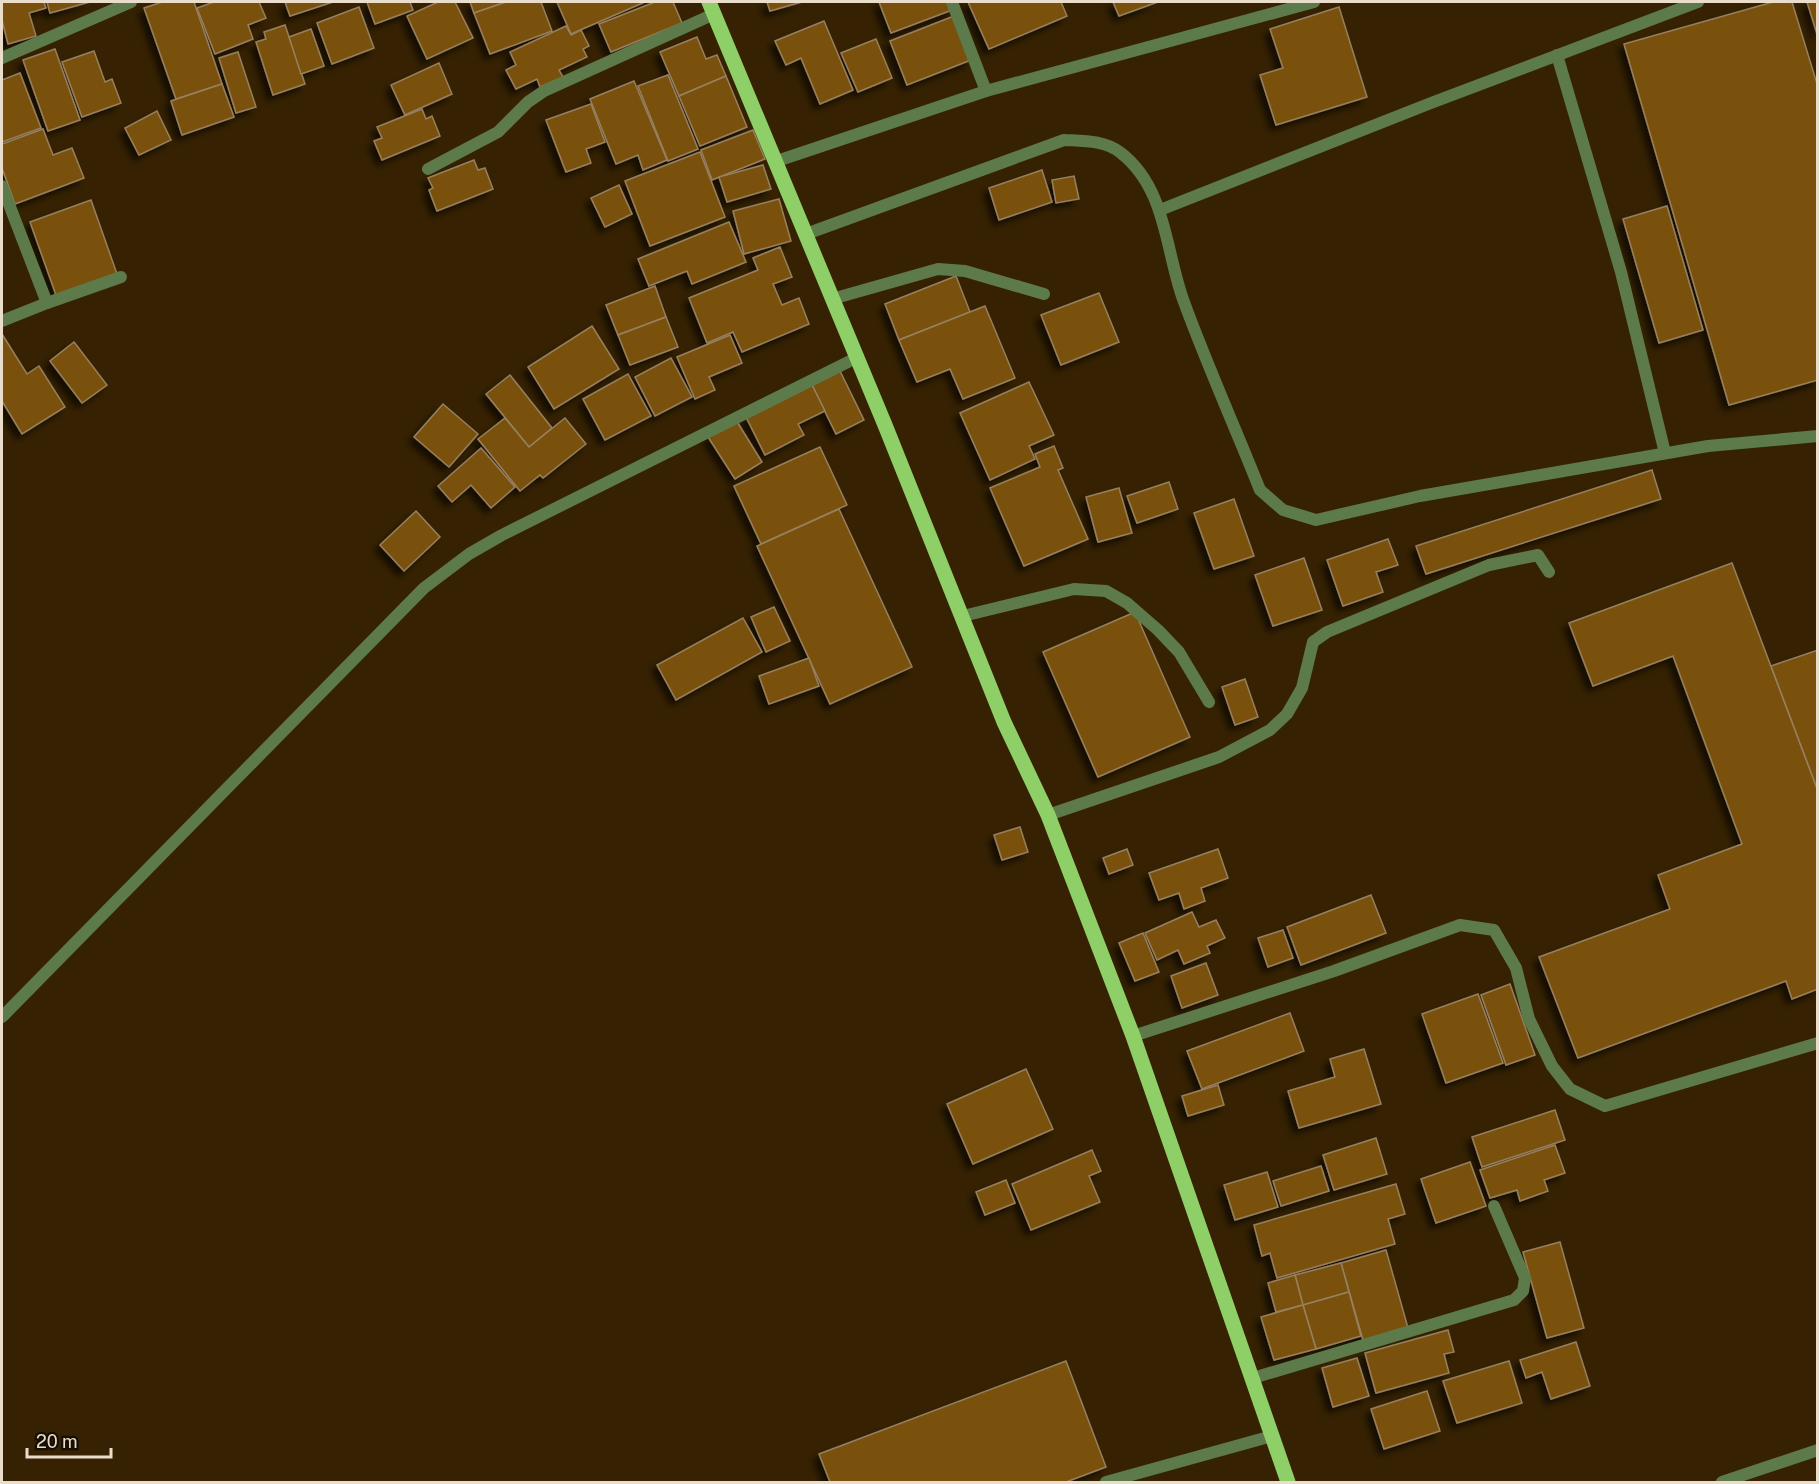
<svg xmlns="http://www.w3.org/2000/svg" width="1819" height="1484" font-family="'Public Sans',sans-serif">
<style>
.building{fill:#79510a;stroke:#978060;stroke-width:1.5;filter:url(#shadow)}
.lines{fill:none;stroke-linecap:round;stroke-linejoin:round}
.lane{stroke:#5c7a4a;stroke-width:12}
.street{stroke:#5c7a4a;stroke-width:12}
.primary{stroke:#8fcf67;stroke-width:15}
</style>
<defs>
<filter id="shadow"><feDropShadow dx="-5.5" dy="5.5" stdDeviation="3" flood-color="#0009"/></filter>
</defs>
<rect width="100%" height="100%" fill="#362202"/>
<g class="building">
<polygon points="2,2 44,2 46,8 29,13 36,36 8,44 2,20"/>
<polygon points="47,2 90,2 50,13"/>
<polygon points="162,2 194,2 222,84 176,99 144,8"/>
<polygon points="214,2 259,2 266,18 248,25 253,39 215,54 197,8"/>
<polygon points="285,2 333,2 290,16"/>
<polygon points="367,2 410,2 413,10 375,24"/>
<polygon points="438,2 455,2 473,38 427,59 407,16"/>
<polygon points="470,2 506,2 474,13"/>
<polygon points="506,2 541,2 552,31 490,54 474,13"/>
<polygon points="557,2 645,2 571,34"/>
<polygon points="655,2 673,2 682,23 611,52 599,24"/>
<polygon points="767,2 802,2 770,11"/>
<polygon points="879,2 948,2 952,10 891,33"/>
<polygon points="968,2 1061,2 1067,16 989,49"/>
<polygon points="1113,2 1158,2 1119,16"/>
<polygon points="1773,2 1792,2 1818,87 1818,380 1729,405 1624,44"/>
<polygon points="1807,2 1818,2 1818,34 1817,34"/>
<polygon points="359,7 374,48 332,64 317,23"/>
<polygon points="1339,7 1367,97 1276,125 1260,75 1283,68 1270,29"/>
<polygon points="954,16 971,60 907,85 890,41"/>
<polygon points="824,21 853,90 820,104 801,58 786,65 775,41"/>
<polygon points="285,25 305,84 273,95 256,42 266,39 264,32"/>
<polygon points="566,26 571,35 581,30 589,46 583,49 587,57 559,70 563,77 540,87 537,79 516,89 506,70 516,65 510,52"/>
<polygon points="311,29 324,66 301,74 289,37"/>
<polygon points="697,37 706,59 717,55 726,76 679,96 660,52"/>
<polygon points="876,39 892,78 858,92 841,53"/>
<polygon points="55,49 80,120 48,131 23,60"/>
<polygon points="94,51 105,82 112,79 121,103 82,117 62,62"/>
<polygon points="238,52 256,107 236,113 219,58"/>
<polygon points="439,63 452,94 405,115 391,85"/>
<polygon points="20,73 41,128 2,142 2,80"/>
<polygon points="668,75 698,149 668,161 638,86"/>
<polygon points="726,76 747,127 700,146 679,96"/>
<polygon points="634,81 667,160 643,170 638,155 616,164 590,99"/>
<polygon points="222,84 234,117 182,135 171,101"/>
<polygon points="591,104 605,142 586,149 591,163 566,172 546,120"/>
<polygon points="422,109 426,119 432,116 440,136 382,160 374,141 382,138 377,127"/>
<polygon points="157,111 171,140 139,155 125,128"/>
<polygon points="43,129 53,155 72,148 84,178 15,204 2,168 2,144"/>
<polygon points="753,130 765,159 712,180 701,150"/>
<polygon points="700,152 725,217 650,246 625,181"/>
<polygon points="474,160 478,170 485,168 493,189 437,211 429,190 433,188 428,178"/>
<polygon points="763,165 771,189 727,202 719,177"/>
<polygon points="1042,170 1052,202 999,220 989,188"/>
<polygon points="1074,176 1079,199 1056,203 1052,180"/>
<polygon points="619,185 632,214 605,227 591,198"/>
<polygon points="779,199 791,241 744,254 733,211"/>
<polygon points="91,200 117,274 56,295 30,222"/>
<polygon points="1667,206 1703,330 1659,343 1623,219"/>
<polygon points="729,222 746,262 692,284 687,271 649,286 638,259"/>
<polygon points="780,247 792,277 773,284 782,305 799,298 809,324 742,352 733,332 707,343 689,298 758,270 753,258"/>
<polygon points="956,276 970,312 899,340 885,304"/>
<polygon points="655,286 666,317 618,335 606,305"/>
<polygon points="1099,293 1119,342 1061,365 1041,315"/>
<polygon points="985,306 1015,378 963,399 950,369 917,382 899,340"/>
<polygon points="666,317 678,347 630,365 618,335"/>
<polygon points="592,326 619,369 554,409 528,367"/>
<polygon points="2,334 27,374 39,366 65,407 22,434 2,401"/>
<polygon points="730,335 742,363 709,377 715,390 695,399 677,357"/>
<polygon points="74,342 107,385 82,403 50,361"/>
<polygon points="671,358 692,397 655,416 635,377"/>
<polygon points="840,371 864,420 836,434 812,385"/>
<polygon points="628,374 651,416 605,440 583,399"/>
<polygon points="510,375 552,428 529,447 486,394"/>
<polygon points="1029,382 1054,435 1029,446 1035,459 990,480 960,413"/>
<polygon points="812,385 825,411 798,424 804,435 765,455 746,417"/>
<polygon points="443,404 478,434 449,467 414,437"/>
<polygon points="505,418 529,447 565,418 586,444 543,478 540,475 520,491 478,439"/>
<polygon points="736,420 762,462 735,479 708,437"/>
<polygon points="1054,446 1063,468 1058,470 1088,539 1024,566 990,488 1040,467 1035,454"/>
<polygon points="820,447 847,505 761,544 734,486"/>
<polygon points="481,448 515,487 491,508 471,485 452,502 438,486"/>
<polygon points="1652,470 1661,499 1426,574 1416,546"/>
<polygon points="1169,482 1178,509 1137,523 1127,496"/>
<polygon points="1119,488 1132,533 1098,542 1086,497"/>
<polygon points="1234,499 1254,556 1214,569 1194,513"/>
<polygon points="839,509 912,667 830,704 757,546"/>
<polygon points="416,511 440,537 404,571 380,545"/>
<polygon points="1388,539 1398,565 1376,572 1383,592 1343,606 1327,560"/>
<polygon points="1304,558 1322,610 1273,626 1255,575"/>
<polygon points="1732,563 1818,791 1818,989 1792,999 1786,981 1578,1058 1539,957 1670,909 1658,875 1742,844 1673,656 1593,686 1569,623"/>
<polygon points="774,607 790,641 766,652 751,617"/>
<polygon points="1135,612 1190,737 1098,777 1043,652"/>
<polygon points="743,618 762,652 676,700 657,665"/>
<polygon points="1818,650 1818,791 1771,666"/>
<polygon points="809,658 819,686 769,704 759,676"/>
<polygon points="1245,679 1258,717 1235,725 1222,687"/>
<polygon points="1020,827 1028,852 1002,860 994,835"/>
<polygon points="1127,849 1133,865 1109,874 1103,858"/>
<polygon points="1218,849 1228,878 1201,888 1205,901 1184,909 1179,893 1159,900 1149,873"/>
<polygon points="1371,895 1386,933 1301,965 1287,927"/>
<polygon points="1192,912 1199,927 1216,920 1225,938 1207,946 1210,953 1184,964 1178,950 1157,960 1145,933"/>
<polygon points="1283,930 1293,958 1268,967 1258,938"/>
<polygon points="1143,933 1159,972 1135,981 1119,943"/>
<polygon points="1206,963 1218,995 1182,1008 1171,976"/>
<polygon points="1510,984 1535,1055 1506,1065 1481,995"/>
<polygon points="1478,994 1503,1063 1446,1083 1422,1014"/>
<polygon points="1290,1013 1304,1051 1202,1089 1187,1051"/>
<polygon points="1364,1049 1381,1104 1299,1128 1288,1091 1335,1077 1330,1059"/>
<polygon points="1026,1069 1053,1129 973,1164 947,1104"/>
<polygon points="1218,1085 1224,1105 1188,1116 1182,1096"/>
<polygon points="1555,1110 1565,1140 1482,1167 1472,1137"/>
<polygon points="1376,1138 1387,1174 1334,1190 1323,1155"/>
<polygon points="1555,1145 1565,1173 1544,1180 1548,1191 1520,1201 1517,1190 1490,1198 1480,1170"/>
<polygon points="1092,1150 1101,1171 1089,1176 1100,1202 1031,1230 1012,1184"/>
<polygon points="1470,1162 1486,1206 1436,1223 1421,1179"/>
<polygon points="1321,1166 1329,1191 1281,1206 1273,1181"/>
<polygon points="1267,1172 1278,1207 1235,1220 1224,1185"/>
<polygon points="1006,1180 1015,1203 985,1215 976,1192"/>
<polygon points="1396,1184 1405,1214 1388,1219 1395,1244 1277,1278 1270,1253 1262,1256 1254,1225"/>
<polygon points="1560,1242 1584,1328 1547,1338 1523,1252"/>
<polygon points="1386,1250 1408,1328 1363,1340 1341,1263"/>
<polygon points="1341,1263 1349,1292 1303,1305 1295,1275"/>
<polygon points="1295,1275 1303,1305 1276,1312 1268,1283"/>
<polygon points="1349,1292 1361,1336 1316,1349 1303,1305"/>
<polygon points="1303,1305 1316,1349 1274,1360 1261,1317"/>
<polygon points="1448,1330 1454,1352 1444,1354 1449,1373 1376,1393 1365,1353"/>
<polygon points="1576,1342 1590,1386 1551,1399 1542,1372 1526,1378 1520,1360"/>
<polygon points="1357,1358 1369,1396 1333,1407 1322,1368"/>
<polygon points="1066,1361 1106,1467 1066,1482 830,1482 819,1454"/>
<polygon points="1509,1361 1522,1403 1457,1423 1443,1381"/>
<polygon points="1427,1391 1440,1431 1384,1449 1371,1409"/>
</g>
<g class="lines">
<g class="lane">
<polyline points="1557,55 1621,272 1665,453"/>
<polyline points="1160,210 1431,103 1698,2"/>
<path d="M806 234 1064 140C1083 141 1105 140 1121 153 1167 189 1165 251 1184 302 1207 365 1235 427 1260 490L1283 510 1316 520 1420 496 1708 446 1818 436"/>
<polyline points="832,299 938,269 965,271 1044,294"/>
<polyline points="963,616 1074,589 1106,591 1127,603 1158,630 1179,652 1209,702"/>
<polyline points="1048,815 1219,757 1270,730 1287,714 1302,688 1313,642 1327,632 1489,565 1538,555 1549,572"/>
<polyline points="1133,1036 1334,971 1460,925 1494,930 1516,968 1529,1019 1552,1066 1570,1089 1605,1106 1818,1043"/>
<polyline points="1106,1482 1272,1436"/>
<polyline points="1722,1482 1818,1450"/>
</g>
<g class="street">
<polyline points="952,2 986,91"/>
<polyline points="2,58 131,2"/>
<polyline points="777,161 986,91 1314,2"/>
<polyline points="428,169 498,132 528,102 544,91 714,14"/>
<polyline points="2,186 47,303 2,321"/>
<polyline points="47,303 121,277"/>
<polyline points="2,1017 424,588 469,554 502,535 856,358"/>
<polyline points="1253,1378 1514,1300 1523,1291 1525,1278 1494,1206"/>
</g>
<polyline class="primary" points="709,2 885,425 1004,722 1048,815 1133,1036 1288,1482"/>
</g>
<rect width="1819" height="1484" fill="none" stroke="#eaddcc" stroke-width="6"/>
<path d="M27 1448v9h84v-9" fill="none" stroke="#eaddcc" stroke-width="3"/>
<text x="36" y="1448" font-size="18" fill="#eaddcc" stroke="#160e03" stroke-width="4.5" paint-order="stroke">20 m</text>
</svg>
